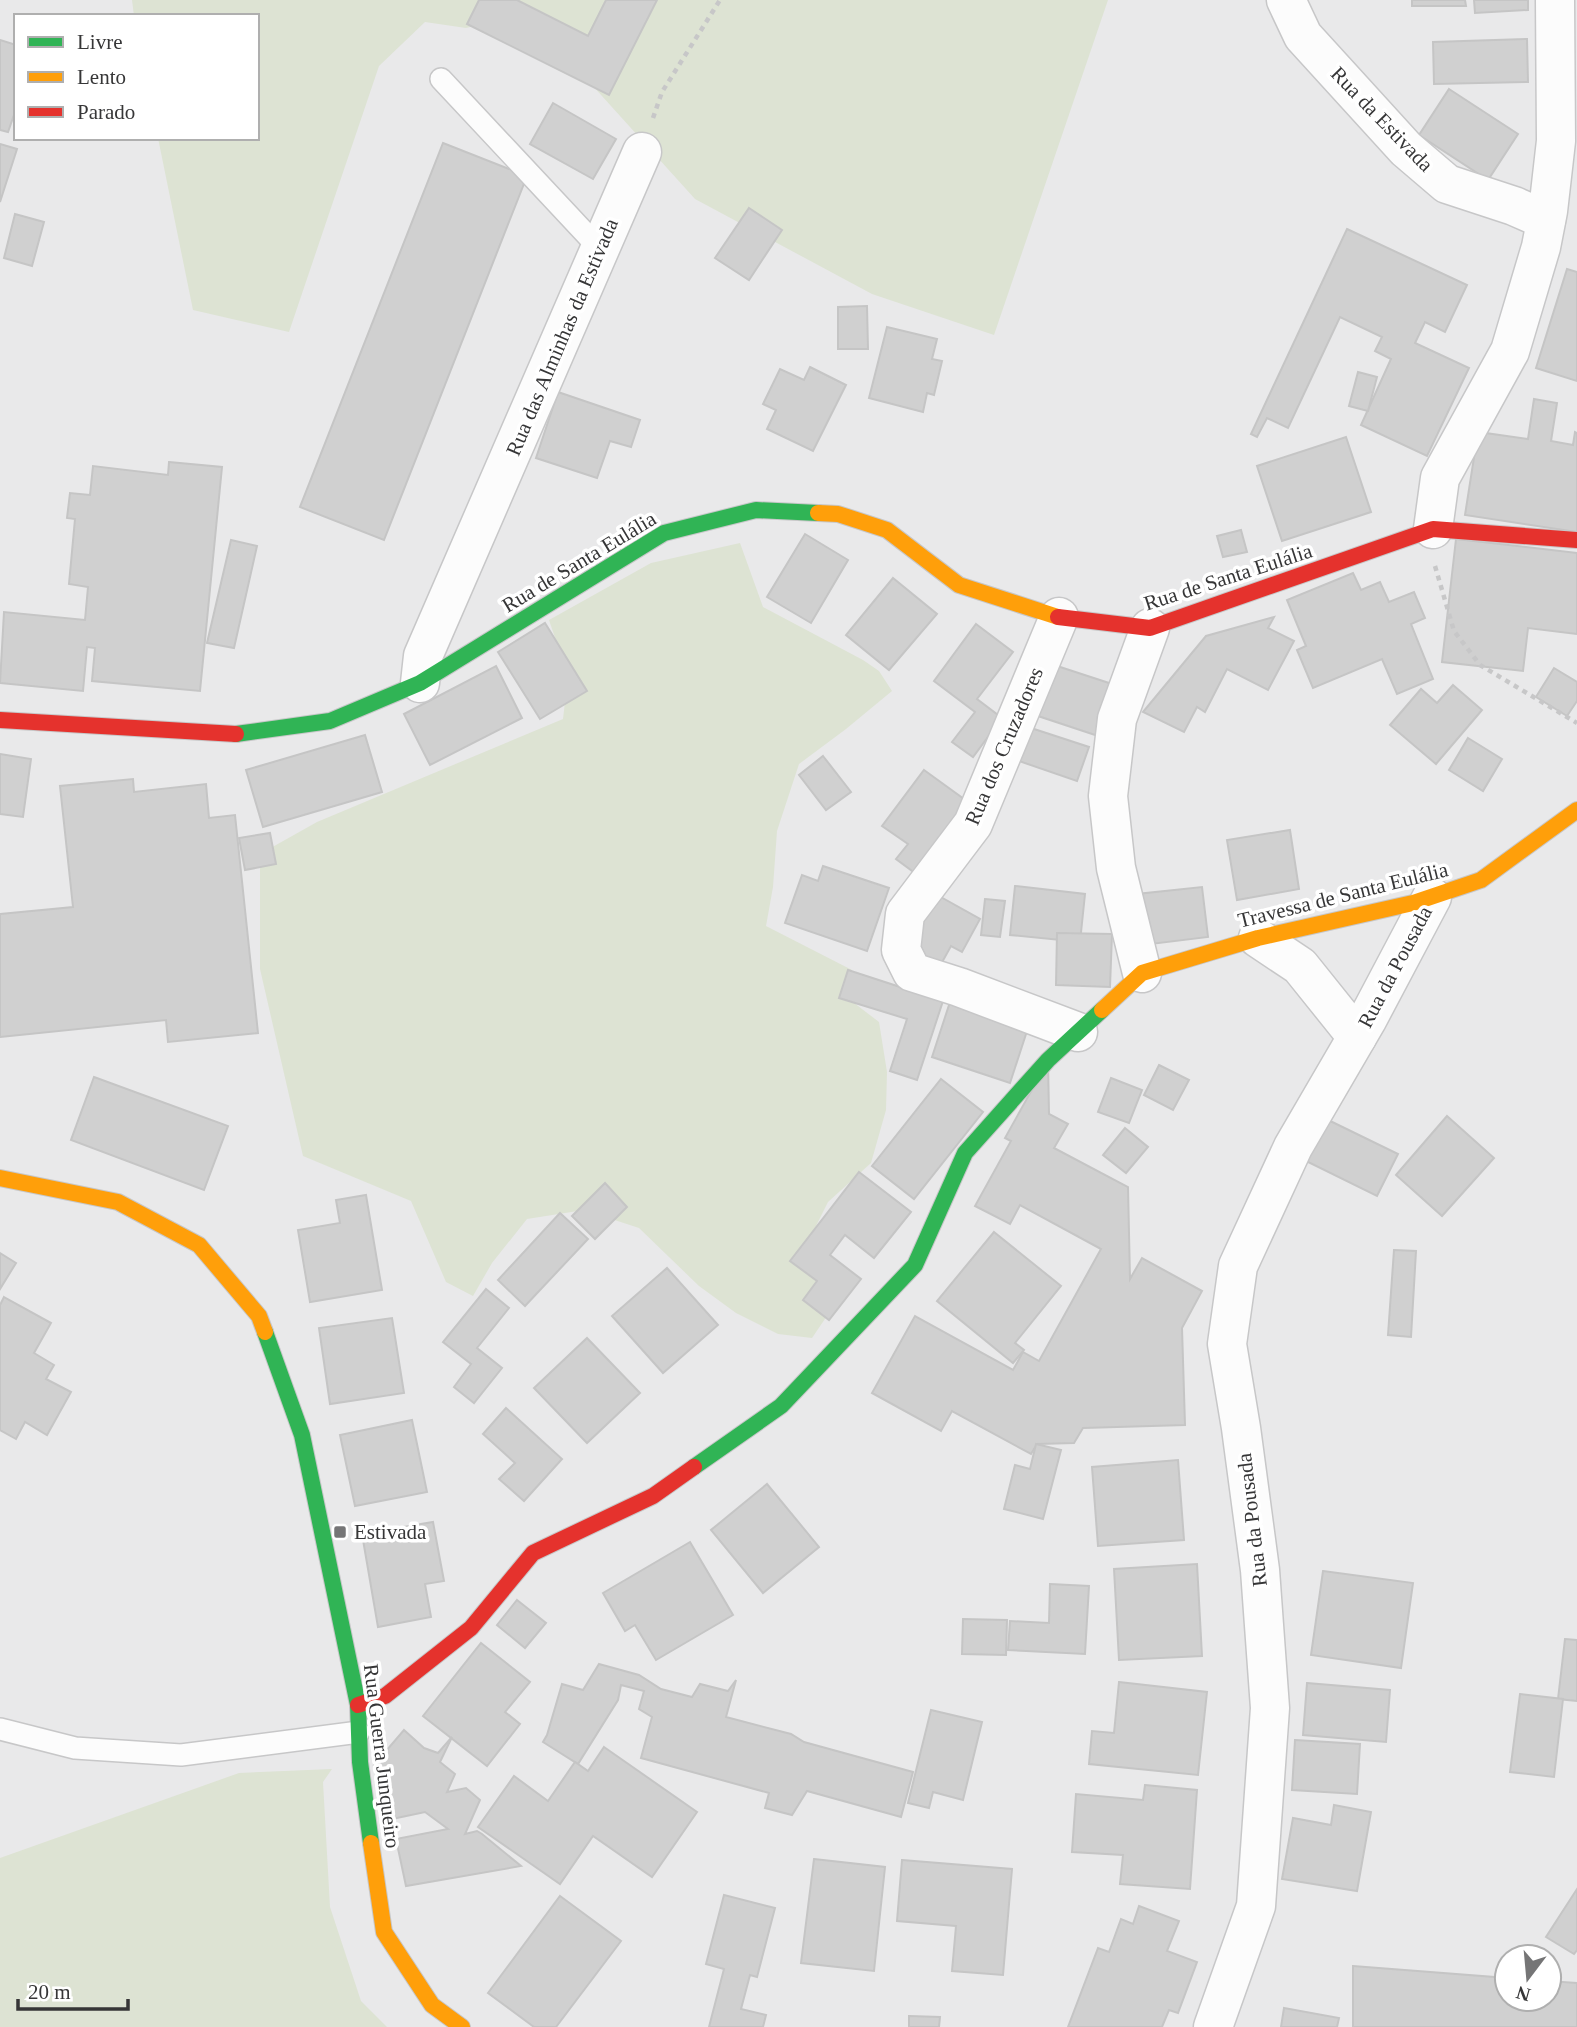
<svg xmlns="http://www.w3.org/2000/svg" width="1577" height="2027" font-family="'Times New Roman',serif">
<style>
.green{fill:#dde3d3}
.building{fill:#d0d0d0;stroke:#c5c5c5;stroke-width:2}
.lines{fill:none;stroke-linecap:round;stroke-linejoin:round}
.lane-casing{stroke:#c7c7c8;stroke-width:24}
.street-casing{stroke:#c7c7c8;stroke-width:41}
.fast-casing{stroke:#c7c7c8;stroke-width:18}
.slow-casing{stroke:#c7c7c8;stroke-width:18}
.jam-casing{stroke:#c7c7c8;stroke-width:18}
.path{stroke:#c7c7c8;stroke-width:4.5;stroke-dasharray:5 5;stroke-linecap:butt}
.lane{stroke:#fcfcfc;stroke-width:21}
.street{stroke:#fcfcfc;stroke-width:38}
.fast{stroke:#30b455;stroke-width:16}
.slow{stroke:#ff9f0a;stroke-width:16}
.jam{stroke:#e5322d;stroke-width:16}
.poi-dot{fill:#757576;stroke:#fff;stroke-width:2.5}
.labels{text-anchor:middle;stroke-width:7;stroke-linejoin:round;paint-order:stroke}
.street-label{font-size:21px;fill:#363637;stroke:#fff}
.poi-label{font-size:21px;fill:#363637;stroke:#fff;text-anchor:start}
</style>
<rect width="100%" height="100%" fill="#e9e9ea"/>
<g class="green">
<polygon points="132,0 1108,0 994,335 872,294 695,199 527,13 466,28 425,22 379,66 289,332 193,310 158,138 257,138 257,16 134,16"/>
<polygon points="740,543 763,607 863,660 879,671 892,691 846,729 799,764 777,831 773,887 766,926 852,970 845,996 879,1022 887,1072 886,1110 871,1163 828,1202 806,1246 829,1313 812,1338 778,1334 736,1313 699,1286 639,1228 584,1210 527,1219 492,1263 473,1296 446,1282 411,1201 303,1156 260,969 260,854 317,822 563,719 568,676 549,620 651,563"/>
<polygon points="332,1769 323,1782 330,1907 361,2001 387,2027 0,2027 0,1858 239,1773"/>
</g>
<g class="building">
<polygon points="479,0 517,0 588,36 606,0 657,0 609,95 467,24"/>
<polygon points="1412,0 1465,0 1466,6 1412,6"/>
<polygon points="1474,0 1528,0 1528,10 1475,13"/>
<polygon points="1527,39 1528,82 1434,84 1433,42"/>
<polygon points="0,40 16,45 16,109 8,132 0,130"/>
<polygon points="1449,89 1518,134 1488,180 1419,135"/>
<polygon points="553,103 616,139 593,179 530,144"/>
<polygon points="443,143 527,176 384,540 300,507"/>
<polygon points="0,144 17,149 0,202"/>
<polygon points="749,208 782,230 749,280 715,258"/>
<polygon points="15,214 44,222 32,266 4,258"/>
<polygon points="1347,229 1467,285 1445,332 1425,322 1415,343 1469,368 1427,456 1361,425 1391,359 1375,351 1382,337 1340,317 1288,428 1267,418 1257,437 1251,434"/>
<polygon points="1567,269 1577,272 1577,381 1536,368"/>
<polygon points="867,306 868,349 838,349 838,307"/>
<polygon points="887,327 937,339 932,359 942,361 934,395 927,393 923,412 869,398"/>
<polygon points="810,367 846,385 813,451 767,429 776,410 763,404 780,369 804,380"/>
<polygon points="1358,372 1377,377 1368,411 1349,406"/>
<polygon points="558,392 640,420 631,447 610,441 597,478 536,458"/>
<polygon points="1534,399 1557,403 1551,441 1573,445 1575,432 1577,433 1577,532 1465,515 1478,432 1528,439"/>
<polygon points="1346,437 1371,512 1282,541 1257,466"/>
<polygon points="169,462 222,467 200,691 92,681 95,648 87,647 83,691 0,683 4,612 85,620 88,587 69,584 75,519 67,518 70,493 90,495 93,466 168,475"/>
<polygon points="1241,530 1247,552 1223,557 1217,536"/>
<polygon points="805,534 848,560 811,623 767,597"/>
<polygon points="1456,539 1577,553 1577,634 1528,628 1523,671 1442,662"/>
<polygon points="231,540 257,546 234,648 207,643"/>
<polygon points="1353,573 1361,590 1380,582 1389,602 1414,592 1425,618 1411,624 1433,679 1397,694 1382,659 1313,688 1297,650 1306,646 1287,600"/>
<polygon points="893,578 937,614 889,670 846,635"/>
<polygon points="1274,617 1268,628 1294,641 1268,690 1227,669 1205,712 1197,707 1184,732 1143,712 1206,636"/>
<polygon points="545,623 587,691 540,719 498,652"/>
<polygon points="976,624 1013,652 977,699 1002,718 973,757 952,742 975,712 934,681"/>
<polygon points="1051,664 1115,685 1098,736 1035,715"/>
<polygon points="496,666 522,718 430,765 404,714"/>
<polygon points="1554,668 1577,682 1577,701 1567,716 1536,697"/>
<polygon points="1453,685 1482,710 1436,764 1390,725 1421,689 1437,703"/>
<polygon points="1031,728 1089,747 1077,781 1019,761"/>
<polygon points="365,735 382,792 263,827 246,770"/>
<polygon points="1468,738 1502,759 1483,791 1449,770"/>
<polygon points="0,754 31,759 23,817 0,814"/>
<polygon points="823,756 851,792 826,810 799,775"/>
<polygon points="924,770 975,807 923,879 896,859 908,844 882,826"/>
<polygon points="133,779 134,792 206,784 209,818 235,815 258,1033 168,1042 166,1020 0,1037 0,914 73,907 60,786"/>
<polygon points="1290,830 1299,889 1237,900 1227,840"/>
<polygon points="270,833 276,864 245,870 239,838"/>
<polygon points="823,866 889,888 867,951 785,923 802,875 818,881"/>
<polygon points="1015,886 1085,894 1080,942 1010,935"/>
<polygon points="1202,887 1208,937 1143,945 1137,894"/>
<polygon points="930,891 980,919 962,952 951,946 940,966 900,943"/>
<polygon points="985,899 1005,901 1000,937 981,935"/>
<polygon points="1057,933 1112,934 1110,987 1056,985"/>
<polygon points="848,970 943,1001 917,1080 890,1071 907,1019 839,998"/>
<polygon points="950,1002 1028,1028 1010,1083 932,1057"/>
<polygon points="1048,1061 1049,1114 1068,1124 1054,1148 1128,1187 1130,1279 1142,1258 1202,1291 1182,1328 1185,1425 1083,1428 1074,1443 1037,1444 1031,1454 952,1411 941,1431 872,1393 915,1316 1013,1370 1023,1352 1039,1361 1101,1249 1020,1205 1010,1224 975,1206 1011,1141 1005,1138"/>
<polygon points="1159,1065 1189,1080 1173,1110 1144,1095"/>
<polygon points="94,1077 228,1126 204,1190 71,1140"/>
<polygon points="1111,1078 1142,1090 1129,1123 1098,1112"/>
<polygon points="941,1079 983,1112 914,1199 872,1166"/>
<polygon points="1447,1116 1494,1158 1442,1216 1396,1175"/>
<polygon points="1322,1117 1398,1154 1377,1196 1302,1159"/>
<polygon points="1125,1128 1148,1147 1126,1173 1103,1155"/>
<polygon points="859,1172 911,1212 874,1258 845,1235 830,1255 861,1279 829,1320 803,1300 817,1281 790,1261"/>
<polygon points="605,1183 627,1207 595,1239 572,1216"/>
<polygon points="366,1195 382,1290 310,1302 298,1230 340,1223 336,1200"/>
<polygon points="560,1213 588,1239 525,1306 498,1280"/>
<polygon points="994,1232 1061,1286 1015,1343 1024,1350 1013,1363 937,1301"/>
<polygon points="1394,1250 1416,1251 1411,1337 1388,1335"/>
<polygon points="0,1253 16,1263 0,1289"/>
<polygon points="667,1268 718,1325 663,1373 612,1316"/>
<polygon points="486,1289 509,1308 477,1348 502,1368 474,1403 454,1387 471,1364 443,1342"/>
<polygon points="4,1297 51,1323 34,1353 54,1365 46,1379 71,1392 47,1435 25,1422 16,1439 0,1430 0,1305"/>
<polygon points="392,1318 404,1393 330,1404 319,1328"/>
<polygon points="587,1338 640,1393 587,1443 534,1388"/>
<polygon points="506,1408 562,1459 524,1501 499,1479 515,1463 483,1434"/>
<polygon points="412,1420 427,1492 355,1506 340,1435"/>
<polygon points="1036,1444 1061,1450 1043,1519 1004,1509 1015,1465 1030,1469"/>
<polygon points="1178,1460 1184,1540 1098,1546 1092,1467"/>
<polygon points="767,1484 819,1547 763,1593 711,1530"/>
<polygon points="433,1522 444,1581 425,1584 431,1617 378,1627 362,1534"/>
<polygon points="690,1542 733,1615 656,1660 635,1625 625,1631 603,1593"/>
<polygon points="1197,1564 1202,1656 1119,1660 1114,1569"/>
<polygon points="1323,1571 1413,1583 1401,1668 1311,1655"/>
<polygon points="1050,1584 1089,1586 1085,1654 1008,1650 1010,1621 1049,1623"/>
<polygon points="517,1600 546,1623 525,1648 497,1625"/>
<polygon points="963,1619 1007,1620 1006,1655 962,1654"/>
<polygon points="1565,1639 1577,1640 1577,1701 1558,1699"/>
<polygon points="481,1643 530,1682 505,1712 520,1724 487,1766 423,1716"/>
<polygon points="599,1664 639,1675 661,1689 692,1697 700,1684 728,1691 736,1680 726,1717 791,1734 804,1742 913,1772 901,1817 807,1791 792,1815 765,1808 769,1793 641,1758 652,1717 639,1709 644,1691 621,1685 618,1700 578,1764 543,1742 547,1735 562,1684 583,1690"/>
<polygon points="1119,1682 1207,1692 1198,1775 1089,1764 1092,1731 1114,1733"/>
<polygon points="1307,1683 1390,1690 1386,1742 1303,1735"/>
<polygon points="1520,1694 1563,1699 1554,1777 1510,1772"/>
<polygon points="931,1710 982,1722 963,1800 933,1792 929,1808 908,1803"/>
<polygon points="404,1730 424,1748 438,1753 452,1737 440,1762 455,1774 447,1792 466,1788 480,1800 465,1834 477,1831 482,1834 521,1866 406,1886 396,1839 448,1829 425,1812 392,1819 382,1770 374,1765"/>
<polygon points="1295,1740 1360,1744 1357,1794 1292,1790"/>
<polygon points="604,1747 697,1812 652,1877 593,1836 560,1884 478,1827 514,1776 548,1801 575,1762 588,1771"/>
<polygon points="1145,1785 1197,1790 1190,1889 1120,1884 1123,1855 1072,1852 1076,1794 1143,1800"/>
<polygon points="1334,1805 1371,1812 1357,1891 1282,1879 1293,1818 1331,1825"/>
<polygon points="814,1859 885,1867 874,1971 801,1963"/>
<polygon points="902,1860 1012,1869 1003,1975 952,1971 956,1926 897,1921"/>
<polygon points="1577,1889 1577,1950 1574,1954 1546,1937"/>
<polygon points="724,1895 775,1908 757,1977 750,1975 741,2009 766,2015 763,2027 709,2027 724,1969 706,1964"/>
<polygon points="560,1896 621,1941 556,2027 534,2027 488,1993"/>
<polygon points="1139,1906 1179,1921 1167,1951 1197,1962 1178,2013 1169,2010 1162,2027 1068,2027 1098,1948 1109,1952 1121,1919 1133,1924"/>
<polygon points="1353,1966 1507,1978 1507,1999 1549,1999 1549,1981 1577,1983 1577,2027 1353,2027"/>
<polygon points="1284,2008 1339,2018 1337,2027 1281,2027"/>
<polygon points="909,2016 940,2017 939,2027 909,2027"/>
</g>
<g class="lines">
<defs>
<g id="lane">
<polyline points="441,79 600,249"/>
<polyline points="0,1729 75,1748 181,1755 359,1732"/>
</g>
<g id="street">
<polyline points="1286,0 1303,36 1406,149 1447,184 1514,206 1546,220"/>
<polyline points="1433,529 1440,478 1510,351 1541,247 1548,211 1556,141 1555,0"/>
<polyline points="1059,617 973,824 905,914 901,950 912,972 959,987 1078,1032"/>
<polyline points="420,683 423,656 642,152"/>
<polyline points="1258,938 1300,966 1357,1037"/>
<polyline points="1142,973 1116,868 1108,796 1117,719 1150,628"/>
<polyline points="1213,2027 1256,1906 1270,1708 1260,1570 1241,1428 1227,1344 1238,1266 1293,1147 1367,1020 1432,897"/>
</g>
<g id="fast">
<polyline points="236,734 330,721 420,683 664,533 756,510 818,513"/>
<polyline points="265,1332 302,1435 358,1705 360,1762 371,1843"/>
<polyline points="694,1467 781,1406 915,1265 965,1153 1048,1060 1102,1010"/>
</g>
<g id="slow">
<polyline points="818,513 838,514 887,530 959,585 1058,617"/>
<polyline points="1102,1010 1142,973 1258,938 1413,903 1481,880 1577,810"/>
<polyline points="0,1178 118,1202 199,1245 259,1316 265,1332"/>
<polyline points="371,1843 384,1932 432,2005 462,2027"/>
</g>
<g id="jam">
<polyline points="1058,617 1150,628 1433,529 1577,540"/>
<polyline points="0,720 236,734"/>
<polyline points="358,1705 385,1696 471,1628 533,1553 653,1496 694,1467"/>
</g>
</defs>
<use href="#lane" class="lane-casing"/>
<use href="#street" class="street-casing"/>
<use href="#fast" class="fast-casing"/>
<use href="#slow" class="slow-casing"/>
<use href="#jam" class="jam-casing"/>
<g class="path">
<polyline points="653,118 662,92 720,0"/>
<polyline points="1435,566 1454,631 1480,665 1577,723"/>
</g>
<use href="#lane" class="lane"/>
<use href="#street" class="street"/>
<use href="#fast" class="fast"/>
<use href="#slow" class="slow"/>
<use href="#jam" class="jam"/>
</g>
<rect class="poi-dot" x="333" y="1525" width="14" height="14" rx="3.5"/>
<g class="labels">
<g class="street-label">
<text transform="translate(1382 119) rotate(46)" y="7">Rua da Estivada</text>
<text transform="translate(562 337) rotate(-67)" y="7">Rua das Alminhas da Estivada</text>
<text transform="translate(579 562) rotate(-31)" y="7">Rua de Santa Eulália</text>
<text transform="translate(1228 577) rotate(-18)" y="7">Rua de Santa Eulália</text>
<text transform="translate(1004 746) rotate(-67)" y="7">Rua dos Cruzadores</text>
<text transform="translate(1343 895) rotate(-14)" y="7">Travessa de Santa Eulália</text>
<text transform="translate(1395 967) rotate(-62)" y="7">Rua da Pousada</text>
<text transform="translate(1252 1520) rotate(-97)" y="7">Rua da Pousada</text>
<text transform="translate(382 1756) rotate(83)" y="7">Rua Guerra Junqueiro</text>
</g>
<g class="poi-label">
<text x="354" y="1539">Estivada</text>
</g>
</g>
<rect x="14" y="14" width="245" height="126" fill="#ffffff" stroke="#afafaf" stroke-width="2"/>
<rect x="28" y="37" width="35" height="10" fill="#30b455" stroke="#afafaf" stroke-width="2"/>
<text x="77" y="49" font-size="21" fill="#363637">Livre</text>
<rect x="28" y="72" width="35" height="10" fill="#ff9f0a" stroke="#afafaf" stroke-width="2"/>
<text x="77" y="84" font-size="21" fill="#363637">Lento</text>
<rect x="28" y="107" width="35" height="10" fill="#e5322d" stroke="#afafaf" stroke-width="2"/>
<text x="77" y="119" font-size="21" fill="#363637">Parado</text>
<g transform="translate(1528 1978) rotate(196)"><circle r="33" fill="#ffffff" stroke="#afafaf" stroke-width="2"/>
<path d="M0-5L12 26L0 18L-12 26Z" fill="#757576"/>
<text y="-10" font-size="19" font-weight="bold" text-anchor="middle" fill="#363637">N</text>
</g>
<path d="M18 1999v10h110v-10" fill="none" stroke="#363637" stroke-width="3.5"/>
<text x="28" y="1999" font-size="21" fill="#363637" stroke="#ffffff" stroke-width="5" paint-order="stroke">20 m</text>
</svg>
